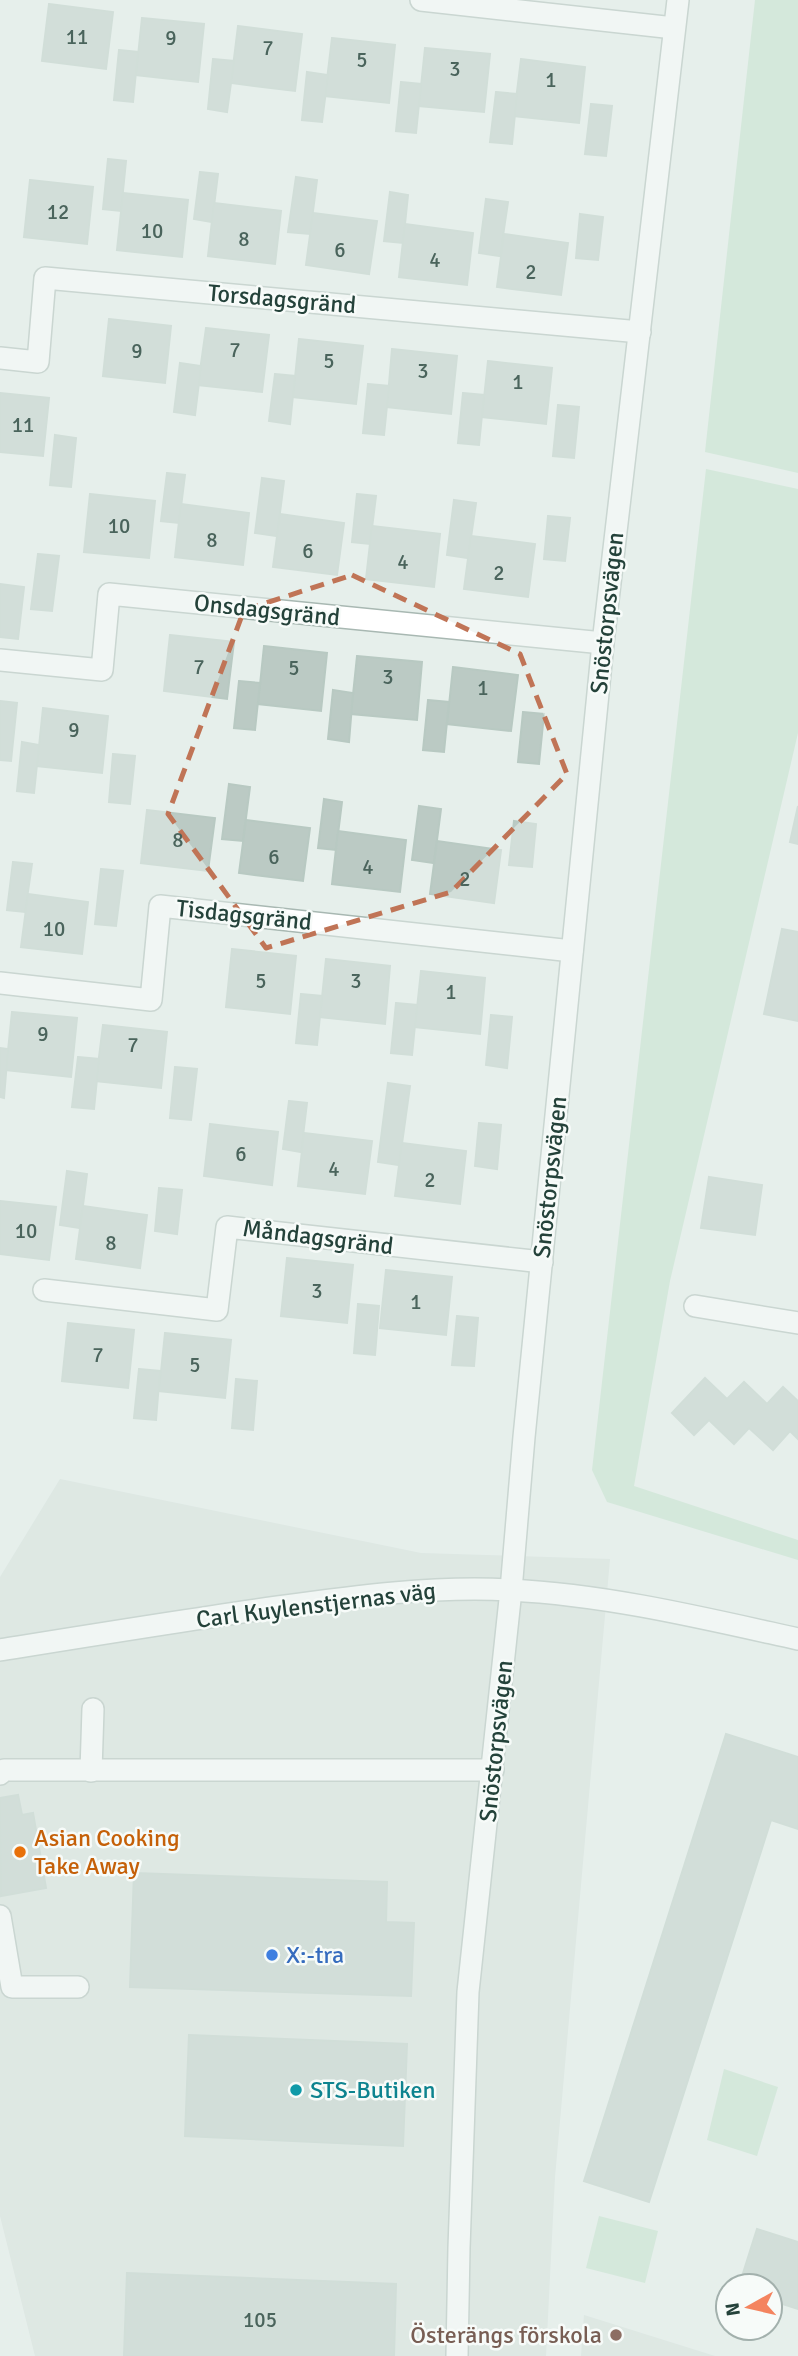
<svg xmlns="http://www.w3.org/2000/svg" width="798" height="2356" font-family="Signika,sans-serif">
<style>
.built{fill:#d4dfda}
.green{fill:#bfe0c8}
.building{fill:#bbcac4;stroke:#b8c9c2;stroke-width:2}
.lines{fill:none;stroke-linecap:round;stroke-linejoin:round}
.service-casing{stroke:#a8b8b2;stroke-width:24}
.minor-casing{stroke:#a8b8b2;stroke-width:24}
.tertiary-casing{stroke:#a8b8b2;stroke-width:24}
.service{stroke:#fff;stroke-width:21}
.minor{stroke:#fff;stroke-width:21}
.tertiary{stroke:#fff;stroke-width:21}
.marked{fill:none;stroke:#c07456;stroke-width:5;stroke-dasharray:14 9;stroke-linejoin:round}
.food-dot{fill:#e8710a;stroke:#f7fbf9;stroke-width:2.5}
.shop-dot{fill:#3f7fe0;stroke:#f7fbf9;stroke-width:2.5}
.culture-dot{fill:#0f9aa8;stroke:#f7fbf9;stroke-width:2.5}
.education-dot{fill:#8d6e63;stroke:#f7fbf9;stroke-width:2.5}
.labels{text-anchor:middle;stroke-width:5;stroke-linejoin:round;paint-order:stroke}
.number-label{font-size:21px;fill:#4a645c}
.street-label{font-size:24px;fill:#24423a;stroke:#f7fbf9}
.food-label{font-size:24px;fill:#c56008;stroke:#f7fbf9;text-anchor:start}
.shop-label{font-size:24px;fill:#366cbe;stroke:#f7fbf9;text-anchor:start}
.culture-label{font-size:24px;fill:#0d838f;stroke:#f7fbf9;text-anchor:start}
.education-label{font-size:24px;fill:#785e54;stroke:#f7fbf9;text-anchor:end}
</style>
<rect width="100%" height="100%" fill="#e6efeb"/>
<g class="built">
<polygon points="60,1479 421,1553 610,1559 555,2177 546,2356 35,2356 0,2216 0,1577"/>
<polygon points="584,2315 715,2356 581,2356"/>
</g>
<g class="green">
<polygon points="755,0 798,0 798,473 705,452"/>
<polygon points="706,469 798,489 798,733 670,1281 634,1486 798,1540 798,1560 607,1502 592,1470"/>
<polygon points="724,2069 778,2087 757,2156 707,2140"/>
<polygon points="599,2216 658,2231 645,2283 586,2268"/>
</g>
<g class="building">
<polygon points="49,4 113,12 106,69 42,61"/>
<polygon points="142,18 204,24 198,82 136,75"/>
<polygon points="238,26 302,34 295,91 231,83"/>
<polygon points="332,38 395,45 389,103 325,96"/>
<polygon points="425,48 490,54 484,112 419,106"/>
<polygon points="119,50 138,52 133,102 114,100"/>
<polygon points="213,59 234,61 227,112 208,109"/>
<polygon points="521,59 585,67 579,123 514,116"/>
<polygon points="307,72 328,75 322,122 302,120"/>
<polygon points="401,82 421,84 416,133 396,131"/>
<polygon points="496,92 517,94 512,144 490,142"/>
<polygon points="591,104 612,106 606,156 585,154"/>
<polygon points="108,159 126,161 121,211 103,209"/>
<polygon points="200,172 218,174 212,222 194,219"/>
<polygon points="296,177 317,180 310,234 288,232"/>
<polygon points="30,180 93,187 87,244 24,237"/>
<polygon points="390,192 408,195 403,243 384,241"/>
<polygon points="123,193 188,200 182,257 117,250"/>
<polygon points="486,199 508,202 500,256 479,253"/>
<polygon points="214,203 281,211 275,264 208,256"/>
<polygon points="313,213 377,221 369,274 306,265"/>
<polygon points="580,214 603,217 598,260 576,258"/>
<polygon points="405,224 473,233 467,285 399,277"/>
<polygon points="504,234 568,243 561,295 497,287"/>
<polygon points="109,319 171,326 165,383 103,376"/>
<polygon points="206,328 269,335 262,392 198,385"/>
<polygon points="299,339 363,346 356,404 293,397"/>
<polygon points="392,349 457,356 451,414 387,407"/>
<polygon points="488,361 552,368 546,424 482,417"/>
<polygon points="180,363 201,366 195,415 174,412"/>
<polygon points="275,374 295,376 290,424 269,421"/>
<polygon points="368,384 389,386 384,435 363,433"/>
<polygon points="0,393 49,398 43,456 0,452"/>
<polygon points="463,393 484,395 479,445 458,443"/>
<polygon points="558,405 579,407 574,458 553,456"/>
<polygon points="55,435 76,438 71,487 50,485"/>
<polygon points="167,473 185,475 179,523 161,521"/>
<polygon points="262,478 284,481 277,536 255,533"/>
<polygon points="90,494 155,501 149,558 84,552"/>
<polygon points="357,494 376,496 370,544 352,542"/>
<polygon points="454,500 476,503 468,558 447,555"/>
<polygon points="181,504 249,513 243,565 175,557"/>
<polygon points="280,514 344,523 337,575 273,567"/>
<polygon points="548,516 570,518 565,561 544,559"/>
<polygon points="372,526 440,534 434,587 366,579"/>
<polygon points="471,536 535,544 528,597 464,589"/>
<polygon points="38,554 59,556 52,611 31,609"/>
<polygon points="0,584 24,587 18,639 0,637"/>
<polygon points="170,635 234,642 227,699 164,691"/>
<polygon points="264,646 327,653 321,711 258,704"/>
<polygon points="357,656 422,662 417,720 351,714"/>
<polygon points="453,667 518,675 511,731 447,724"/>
<polygon points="239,681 260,683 255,730 234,728"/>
<polygon points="333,690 353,693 349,742 328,739"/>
<polygon points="428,700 449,702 444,752 423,750"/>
<polygon points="0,701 17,703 11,761 0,760"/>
<polygon points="43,708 108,716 102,773 37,766"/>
<polygon points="523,712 544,714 539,764 518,762"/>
<polygon points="22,742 39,745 34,793 17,791"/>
<polygon points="113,754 135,756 130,804 109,802"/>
<polygon points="229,784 250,787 243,841 222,839"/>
<polygon points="324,799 342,802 336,850 318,848"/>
<polygon points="419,806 441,809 434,863 412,860"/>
<polygon points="798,806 798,844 790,842"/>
<polygon points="147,810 215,818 208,871 141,863"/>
<polygon points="246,820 310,828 303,881 239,873"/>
<polygon points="514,821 536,824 532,867 509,865"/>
<polygon points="338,831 406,840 400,892 332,884"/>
<polygon points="437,841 501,850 494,903 430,894"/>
<polygon points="13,862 32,864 25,912 7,910"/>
<polygon points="101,869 123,871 116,926 95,924"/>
<polygon points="28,894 88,902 82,954 21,947"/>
<polygon points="782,929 798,932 798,1021 764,1014"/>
<polygon points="232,949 296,956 290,1014 226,1007"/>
<polygon points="326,959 390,966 385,1024 320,1017"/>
<polygon points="421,971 485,978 480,1034 415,1027"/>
<polygon points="301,994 322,996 317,1045 296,1043"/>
<polygon points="396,1003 417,1005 412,1055 391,1053"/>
<polygon points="12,1012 77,1018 71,1077 6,1070"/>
<polygon points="491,1015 512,1017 507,1068 486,1065"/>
<polygon points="103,1025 167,1032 161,1088 96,1081"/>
<polygon points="0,1048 8,1049 4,1098 0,1097"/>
<polygon points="78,1057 99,1059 94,1109 72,1107"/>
<polygon points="175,1067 197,1069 191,1120 170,1118"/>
<polygon points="388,1083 410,1086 399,1165 378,1162"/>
<polygon points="289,1101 307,1103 301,1152 283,1149"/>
<polygon points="479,1123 501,1125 497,1169 475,1166"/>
<polygon points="210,1124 278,1132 272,1185 204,1176"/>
<polygon points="304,1133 372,1141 365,1194 298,1186"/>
<polygon points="402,1143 466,1151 460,1204 395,1196"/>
<polygon points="67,1171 87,1174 80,1228 60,1225"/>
<polygon points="709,1177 762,1185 755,1235 701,1228"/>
<polygon points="159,1188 182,1190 177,1234 155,1231"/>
<polygon points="0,1201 56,1207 49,1260 0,1254"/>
<polygon points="83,1206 147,1215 140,1268 76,1259"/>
<polygon points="287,1258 353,1265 347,1323 281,1316"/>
<polygon points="386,1270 452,1277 446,1335 380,1328"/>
<polygon points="358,1304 379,1306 375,1355 354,1353"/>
<polygon points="457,1316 478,1318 474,1366 452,1365"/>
<polygon points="68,1323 134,1330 128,1388 62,1381"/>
<polygon points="165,1333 231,1340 225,1398 159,1391"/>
<polygon points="139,1369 160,1371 156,1420 134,1418"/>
<polygon points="705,1378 727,1399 744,1382 767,1404 783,1387 798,1401 798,1439 790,1431 773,1450 749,1428 734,1444 709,1420 694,1435 672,1413"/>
<polygon points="236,1379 257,1381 253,1430 232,1428"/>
<polygon points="726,1734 798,1757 798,1829 771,1820 649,2202 584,2181"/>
<polygon points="18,1795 22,1815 33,1813 46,1888 1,1896 0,1798"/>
<polygon points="134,1873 387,1882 386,1922 414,1923 411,1996 130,1987"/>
<polygon points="189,2035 407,2044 403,2146 185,2136"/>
<polygon points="757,2229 798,2242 798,2309 770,2300 770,2286 739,2286"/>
<polygon points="127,2273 396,2284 394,2356 124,2356"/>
</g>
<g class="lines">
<defs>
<g id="service">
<polyline points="91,1771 93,1709"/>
<polyline points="0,1774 4,1770 493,1770"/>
<polyline points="0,1916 12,1987 78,1987"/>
</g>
<g id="minor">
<polyline points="421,0 674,28"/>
<polyline points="0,358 38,362 45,278 640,332"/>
<polyline points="0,660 102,670 109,594 603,643"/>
<polyline points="0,983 151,1000 160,906 572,951"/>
<polyline points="44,1290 217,1310 227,1227 542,1262"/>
<polyline points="695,1306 798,1323"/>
<polyline points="457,2356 459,2248 468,1992 511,1590"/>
</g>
<g id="tertiary">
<polyline points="511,1590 524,1437 603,643 678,0"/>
<path d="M0 1650C93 1635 185 1620 278 1607 356 1596 432 1586 510 1590 608 1595 703 1618 798 1639"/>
</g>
</defs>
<use href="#service" class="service-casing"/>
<use href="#minor" class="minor-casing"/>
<use href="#tertiary" class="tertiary-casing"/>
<use href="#service" class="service"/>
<use href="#minor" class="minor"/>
<use href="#tertiary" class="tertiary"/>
</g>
<path d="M0 0H798V2356H0ZM352 575 520 654 567 774 451 892 266 948 168 814 244 610Z" fill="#e6efeb" fill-opacity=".55" fill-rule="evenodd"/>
<path class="marked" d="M352 575 520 654 567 774 451 892 266 948 168 814 244 610Z"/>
<circle class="food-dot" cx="20" cy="1852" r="7"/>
<circle class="shop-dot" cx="272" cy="1955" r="7"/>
<circle class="culture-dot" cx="296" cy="2090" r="7"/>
<circle class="education-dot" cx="616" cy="2335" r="7"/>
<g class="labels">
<g class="number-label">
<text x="77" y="44">11</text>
<text x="171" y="45">9</text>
<text x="268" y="55">7</text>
<text x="362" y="67">5</text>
<text x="455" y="76">3</text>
<text x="551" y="87">1</text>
<text x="58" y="219">12</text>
<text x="152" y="238">10</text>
<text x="244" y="246">8</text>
<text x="340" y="257">6</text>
<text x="435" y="267">4</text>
<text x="531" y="279">2</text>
<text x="235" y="357">7</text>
<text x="137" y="358">9</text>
<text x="329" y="368">5</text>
<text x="423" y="378">3</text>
<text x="518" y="389">1</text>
<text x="23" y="432">11</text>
<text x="119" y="533">10</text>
<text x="212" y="547">8</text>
<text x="308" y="558">6</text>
<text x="403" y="569">4</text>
<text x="499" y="580">2</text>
<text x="199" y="674">7</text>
<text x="294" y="675">5</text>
<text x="388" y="684">3</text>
<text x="483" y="695">1</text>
<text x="74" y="737">9</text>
<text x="178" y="847">8</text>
<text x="274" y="864">6</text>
<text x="368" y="874">4</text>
<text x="465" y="886">2</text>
<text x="54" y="936">10</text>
<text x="261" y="988">5</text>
<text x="356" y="988">3</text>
<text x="451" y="999">1</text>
<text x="43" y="1041">9</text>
<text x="133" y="1052">7</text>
<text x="241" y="1161">6</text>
<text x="334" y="1176">4</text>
<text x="430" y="1187">2</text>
<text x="26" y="1238">10</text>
<text x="111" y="1250">8</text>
<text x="317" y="1298">3</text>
<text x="416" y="1309">1</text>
<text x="98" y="1362">7</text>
<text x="195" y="1372">5</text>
<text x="260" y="2327">105</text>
</g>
<g class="street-label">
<text transform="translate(282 299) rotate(5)" y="8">Torsdagsgränd</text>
<text transform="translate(267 610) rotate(6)" y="8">Onsdagsgränd</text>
<text transform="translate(607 613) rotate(-84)" y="8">Snöstorpsvägen</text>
<text transform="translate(244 915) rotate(6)" y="8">Tisdagsgränd</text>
<text transform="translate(550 1177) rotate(-84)" y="8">Snöstorpsvägen</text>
<text transform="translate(318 1237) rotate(7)" y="8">Måndagsgränd</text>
<text transform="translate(316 1605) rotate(-7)" y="8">Carl Kuylenstjernas väg</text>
<text transform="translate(496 1741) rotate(-84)" y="8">Snöstorpsvägen</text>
</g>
<g class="food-label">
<text x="34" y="1846">Asian Cooking<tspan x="34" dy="28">Take Away</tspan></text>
</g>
<g class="shop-label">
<text x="286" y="1963">X:-tra</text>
</g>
<g class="culture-label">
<text x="310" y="2098">STS-Butiken</text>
</g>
<g class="education-label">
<text x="602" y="2343">Österängs förskola</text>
</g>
</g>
<g transform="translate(749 2307) rotate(262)"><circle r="33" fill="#f7fbf9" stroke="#a3b1ad" stroke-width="2"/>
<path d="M0-5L12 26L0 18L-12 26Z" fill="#f4845f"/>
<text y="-10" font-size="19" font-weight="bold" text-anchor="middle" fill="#24423a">N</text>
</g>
</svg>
